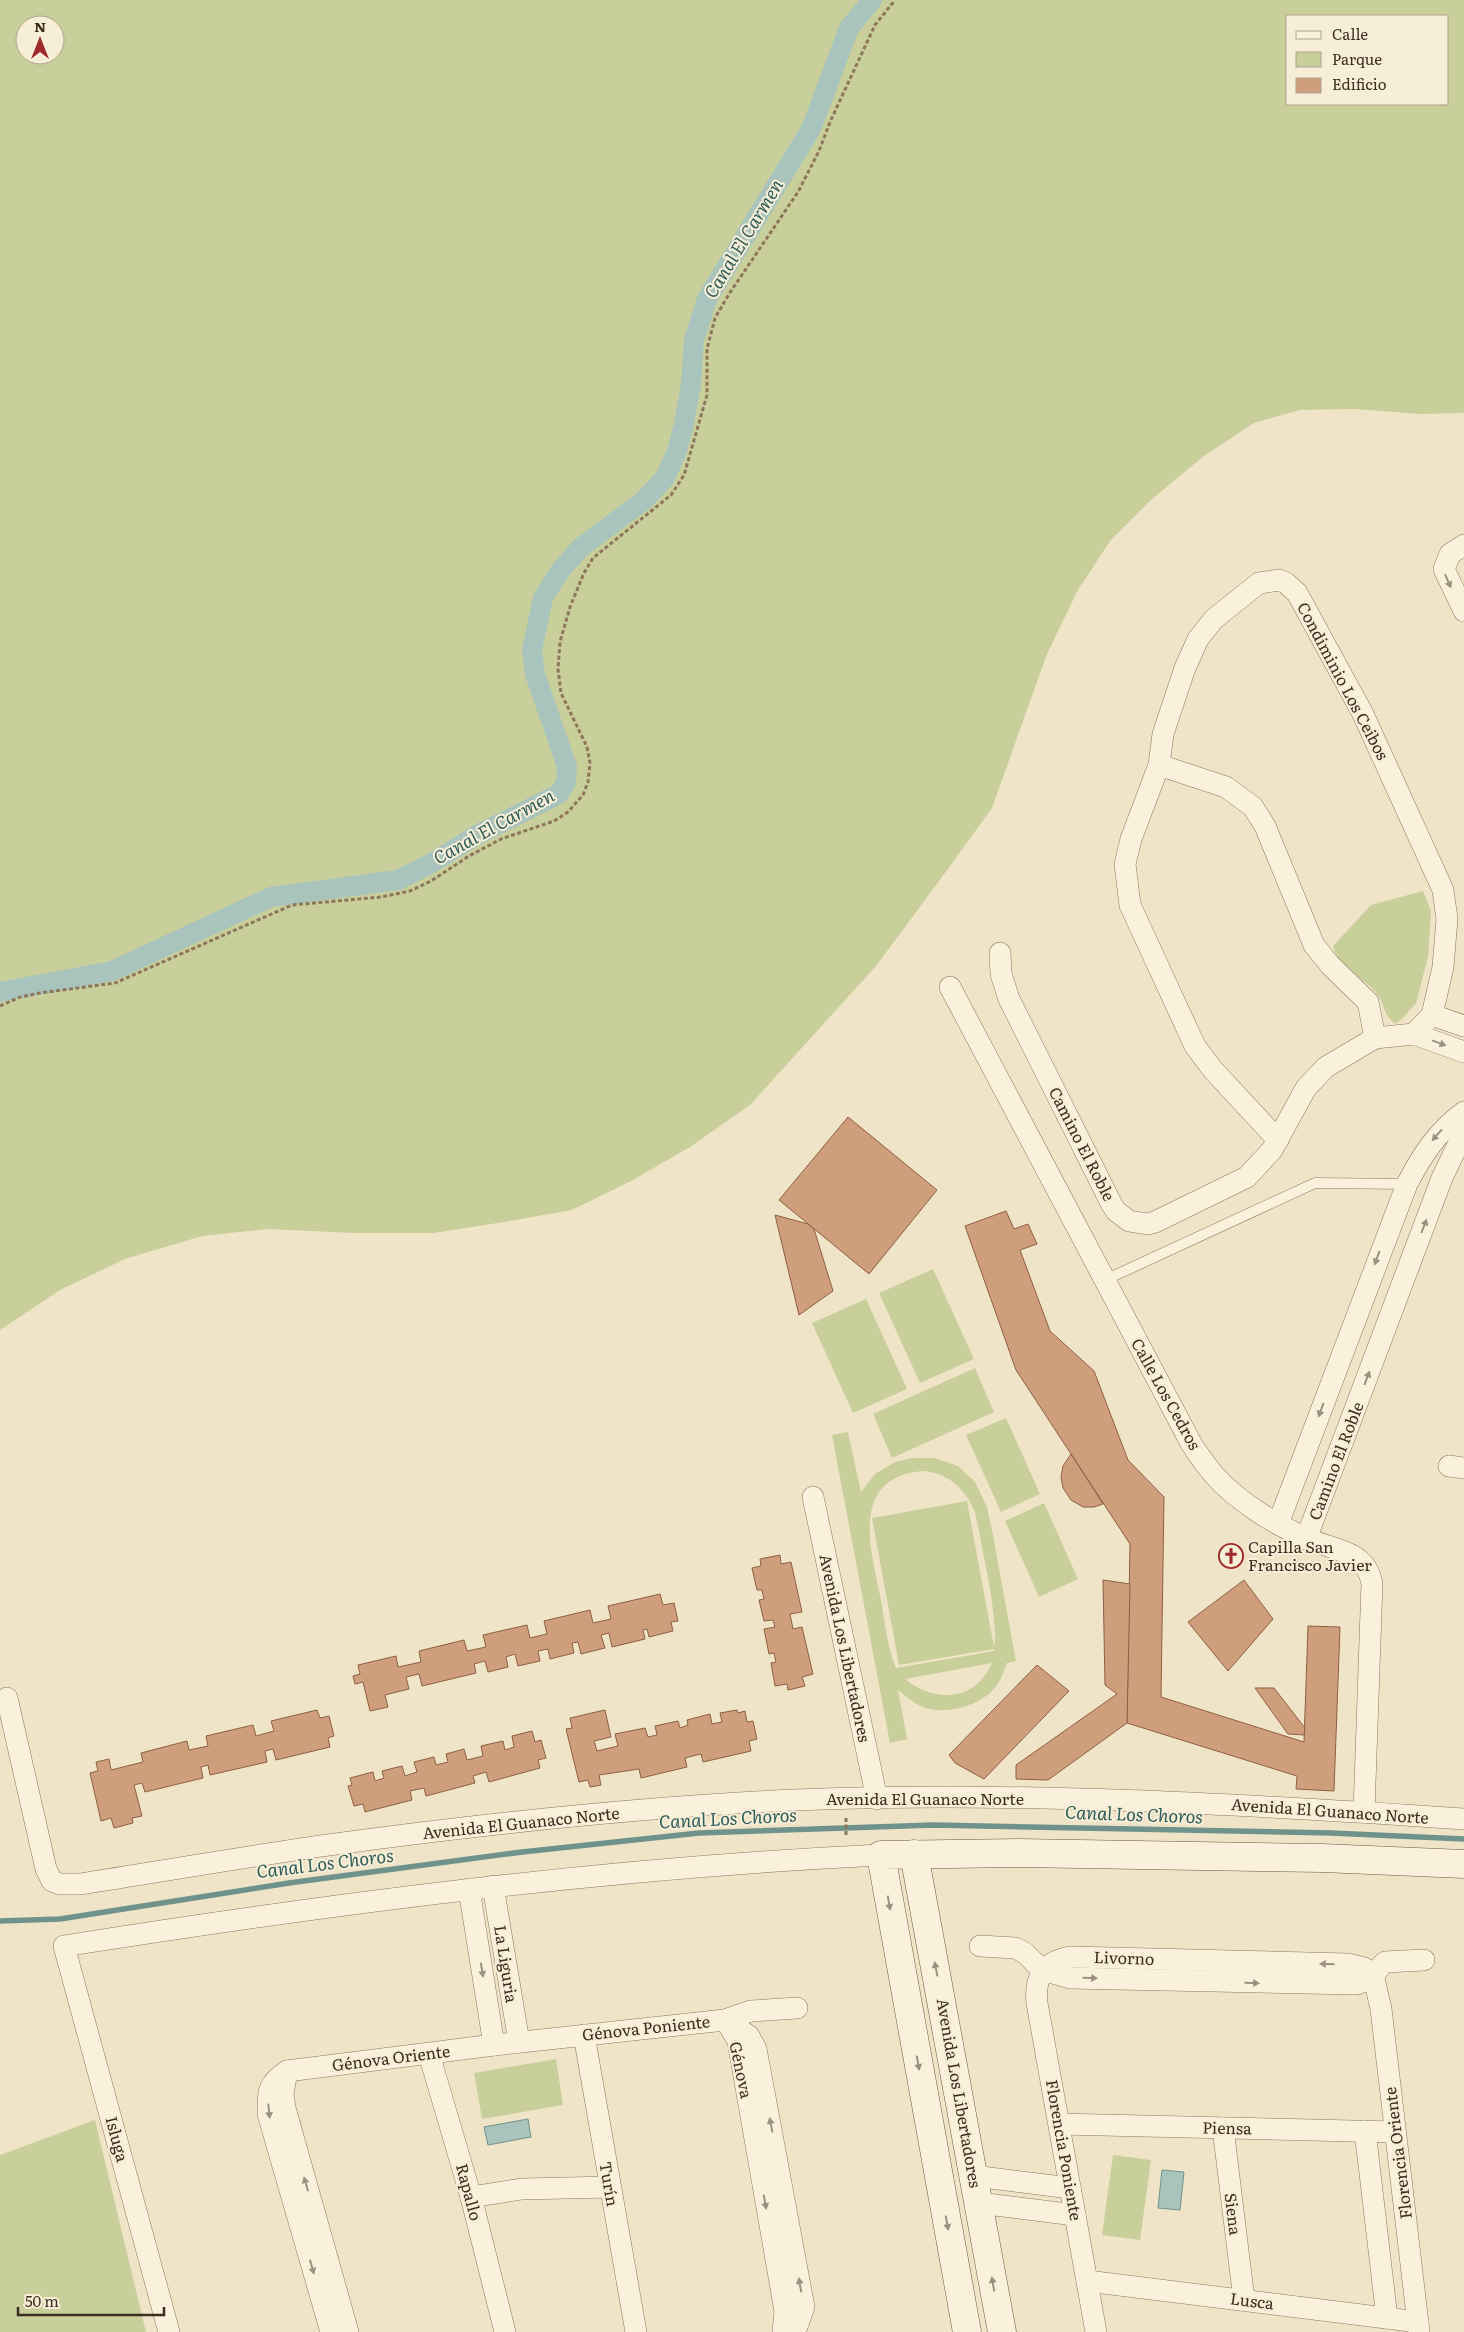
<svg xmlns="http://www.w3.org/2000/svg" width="1464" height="2332" font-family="Literata,serif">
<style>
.green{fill:#c9cf9b;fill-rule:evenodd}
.water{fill:#a9c4bc;stroke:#6f938a}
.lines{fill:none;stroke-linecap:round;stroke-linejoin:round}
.stream{stroke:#6f938a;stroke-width:5.5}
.canal{stroke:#a9c4bc;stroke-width:20}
.building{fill:#cf9f7d;stroke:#8d5f41}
.lane-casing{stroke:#8d765c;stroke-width:11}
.street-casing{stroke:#8d765c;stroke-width:22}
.secondary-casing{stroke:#6f573f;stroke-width:29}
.path{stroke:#8d765c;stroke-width:3;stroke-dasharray:4 2.5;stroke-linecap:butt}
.lane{stroke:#faf1dc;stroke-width:10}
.street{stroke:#faf1dc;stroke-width:21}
.secondary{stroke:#faf1dc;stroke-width:28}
.oneway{fill:#9c907e}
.labels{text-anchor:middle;stroke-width:4;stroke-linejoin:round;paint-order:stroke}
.street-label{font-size:16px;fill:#3d2e20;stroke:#f7eed8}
.poi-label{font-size:16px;fill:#3d2e20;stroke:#f7eed8;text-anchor:start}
.water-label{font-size:18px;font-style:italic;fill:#2f5d5a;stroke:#f7eed8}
</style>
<rect width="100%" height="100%" fill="#f0e4c8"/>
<g class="green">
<path d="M0 0H1464V413L1419 414 1354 409 1300 410 1254 423 1204 456 1153 498 1110 541 1078 590 1047 654 992 808 942 877 876 966 750 1105 690 1147 633 1180 572 1210 504 1222 434 1233H353L268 1229 202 1236 125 1259 60 1290 0 1330ZM1288 16H1448V104H1288ZM25 25H55V55H25Z"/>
<path d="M1423 891 1431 911 1428 957 1416 1003 1404 1017 1395 1024C1381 1012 1386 1006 1377 994 1364 976 1338 969 1333 946L1371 905Z"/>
<polygon points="933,1269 974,1359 920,1383 879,1293"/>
<polygon points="866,1299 907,1389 853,1413 812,1323"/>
<polygon points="975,1368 994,1412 892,1458 873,1414"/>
<polygon points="1006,1418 1040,1494 1001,1512 966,1435"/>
<path d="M848 1432 861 1492 875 1474 895 1462 912 1458H935L958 1466 975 1482 987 1507 992 1530 1016 1661 1007 1663C1003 1674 999 1685 990 1693 973 1707 944 1715 923 1707 913 1703 906 1696 898 1690L907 1739 890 1743 832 1435ZM924 1471C950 1474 965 1489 975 1512 980 1538 1000 1627 994 1647L967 1501 872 1518 899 1665 994 1649V1651L896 1668C887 1647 885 1622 881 1600 871 1551 848 1476 924 1471ZM992 1663C975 1702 935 1703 905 1679Z"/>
<polygon points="1044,1503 1078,1579 1039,1597 1005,1521"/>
<polygon points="556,2059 563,2105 482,2119 474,2073"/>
<polygon points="95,2120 146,2332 0,2332 0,2155"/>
<polygon points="1113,2155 1151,2160 1140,2240 1102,2235"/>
</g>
<g class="water">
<polygon points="528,2119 531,2137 488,2145 484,2127"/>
<polygon points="1162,2170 1184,2172 1180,2210 1158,2208"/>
</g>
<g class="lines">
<polyline class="stream" points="0,1921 60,1919 289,1883 522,1852 699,1833 934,1825 1331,1833 1464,1839"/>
<polyline class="canal" points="0,992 112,971 271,897 398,880 430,864 477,835 559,794 566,782 567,767 535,674 532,650 543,598 560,571 580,548 643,501 665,478 677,451 683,428 691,385 694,340 707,299 811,129 849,28 872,0"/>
</g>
<g class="building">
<polygon points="848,1117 937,1190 869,1274 779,1200"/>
<polygon points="1006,1211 1014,1229 1028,1224 1037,1244 1020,1250 1050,1331 1094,1371 1128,1460 1164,1497 1161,1697 1304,1742 1308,1626 1340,1627 1334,1791 1296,1789 1297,1776 1127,1723 1130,1544 1016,1370 965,1226"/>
<polygon points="775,1215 808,1224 814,1229 833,1291 799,1315"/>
<polygon points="1071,1454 1103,1504 1094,1507 1083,1507 1071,1500 1063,1488 1061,1477 1063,1466"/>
<polygon points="780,1555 781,1564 791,1562 802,1612 790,1614 793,1629 802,1627 813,1674 802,1677 805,1686 788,1690 787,1684 775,1686 771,1663 776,1662 774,1653 769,1654 764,1629 775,1627 773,1620 764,1621 759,1600 764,1599 762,1590 757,1590 752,1568 761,1566 760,1559"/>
<polygon points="1103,1580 1130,1584 1127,1723 1048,1780 1016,1779 1016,1765 1117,1694 1105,1685"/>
<polygon points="1244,1580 1273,1619 1228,1671 1188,1622"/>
<polygon points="660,1594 663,1605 674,1603 678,1621 671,1622 673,1631 649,1637 647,1629 643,1630 645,1639 612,1647 609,1633 601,1635 605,1648 581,1654 578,1642 572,1643 574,1653 550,1659 548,1649 538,1651 540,1661 518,1666 515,1654 506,1657 508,1667 488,1672 485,1661 474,1664 476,1673 422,1686 419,1674 406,1677 409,1689 385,1695 388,1707 370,1711 363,1682 355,1684 353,1676 360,1674 358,1665 396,1656 398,1667 421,1662 419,1651 464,1640 467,1651 486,1647 483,1635 527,1625 530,1638 547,1634 544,1621 590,1610 593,1623 611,1619 608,1606"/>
<polygon points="1037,1665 1069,1691 984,1779 955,1763 949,1755"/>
<polygon points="1255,1688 1274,1688 1305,1728 1304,1735 1288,1734"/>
<polygon points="317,1710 320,1718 329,1716 334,1736 328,1738 330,1747 276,1760 273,1749 265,1751 267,1762 210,1775 208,1765 201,1767 203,1778 145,1792 142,1783 134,1785 142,1816 132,1818 133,1823 114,1828 111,1818 101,1821 90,1773 98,1771 96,1762 109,1759 111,1770 143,1762 141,1753 187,1741 189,1750 208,1746 206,1736 253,1725 256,1736 274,1731 271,1721"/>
<polygon points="605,1710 611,1737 594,1741 597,1751 618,1746 615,1734 645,1728 648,1737 657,1735 655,1726 678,1721 680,1728 688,1725 687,1720 710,1714 712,1724 722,1722 720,1713 737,1710 738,1713 745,1711 747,1722 753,1721 757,1739 749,1741 751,1751 703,1762 701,1754 685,1758 687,1767 641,1778 639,1769 599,1775 601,1785 590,1787 588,1780 579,1782 566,1729 572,1728 570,1718"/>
<polygon points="532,1731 535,1742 541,1740 546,1758 538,1760 540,1768 489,1782 486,1772 473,1776 475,1783 426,1796 424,1788 410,1791 412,1800 365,1812 363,1804 354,1806 348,1786 352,1785 350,1778 373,1772 375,1781 384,1778 382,1771 402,1766 405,1776 417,1772 414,1762 434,1757 436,1765 448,1762 446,1754 464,1749 467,1760 483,1756 481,1746 503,1741 505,1750 514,1747 512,1736"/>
</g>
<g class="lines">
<defs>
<polyline id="lane" points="1105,1280 1315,1183 1407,1184"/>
<g id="street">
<polyline points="1464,545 1450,554 1444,569 1464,611"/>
<polyline points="1159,765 1226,787 1253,807 1265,826 1314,945 1330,965 1368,1002 1375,1038"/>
<polyline points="1000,953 1001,974 1009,999 1112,1205 1116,1211 1129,1221 1147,1224 1155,1222 1247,1177 1272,1150 1306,1088 1326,1067 1375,1038 1414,1034 1464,1052"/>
<path d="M950 987 1192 1445C1199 1455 1206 1466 1215 1476 1237 1501 1276 1525 1306 1538 1323 1546 1345 1549 1359 1560 1367 1566 1370 1574 1372 1583L1364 1812"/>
<polyline points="1432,1015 1464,1026"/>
<polyline points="1278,1140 1213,1070 1195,1046 1130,905 1125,864 1131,839 1159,765 1163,734 1185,668 1198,639 1214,619 1259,583 1279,580 1286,583 1297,593 1363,714 1443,890 1447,919 1443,967 1432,1015 1414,1034"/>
<polyline points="1449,1466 1464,1468"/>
<polyline points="813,1497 877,1799"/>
<path d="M1278 1524 1407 1184C1422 1155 1438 1131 1464 1112"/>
<polyline points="1306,1539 1442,1178 1464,1132"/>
<path d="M7 1698 46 1869 52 1881 60 1884H80C163 1871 245 1857 328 1845 482 1824 639 1807 794 1800 1017 1791 1241 1804 1464 1819"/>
<polyline points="493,1886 519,2042"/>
<polyline points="469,1889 494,2045"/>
<polyline points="980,1946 1015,1948 1025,1953 1042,1970 1070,1978 1357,1984 1369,1979 1385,1962 1424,1960"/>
<polyline points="1373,1974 1381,2009 1419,2332"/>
<polyline points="725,2020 749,2036 756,2049 804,2307 795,2332"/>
<polyline points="728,2024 738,2041 740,2053 785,2311 783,2332"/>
<polyline points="584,2035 636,2332"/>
<polyline points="429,2054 471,2197 505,2332"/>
<polyline points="287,2071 283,2094 285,2108 348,2332"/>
<polyline points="1059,2124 1395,2132"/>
<polyline points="1223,2128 1244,2300"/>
<polyline points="1365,2131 1387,2318"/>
<polyline points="974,2176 1070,2188"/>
<polyline points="471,2197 522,2189 610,2187"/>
<polyline points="979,2203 1075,2215"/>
<polyline points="1087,2281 1418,2322"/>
<path d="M169 2332 64 1946C335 1903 607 1868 881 1855"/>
<path d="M331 2332 268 2114C268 2092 267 2084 287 2071L494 2045 725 2020 751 2011 797 2008"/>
<path d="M1096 2332 1037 2003C1034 1976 1045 1961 1072 1957L1348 1964 1364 1968 1373 1974"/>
</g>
<g id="secondary">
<polyline points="914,1854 1002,2332"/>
<polyline points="967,2332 881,1855 1019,1853 1322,1858 1464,1864"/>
</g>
</defs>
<use href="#lane" class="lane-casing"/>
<use href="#street" class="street-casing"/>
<use href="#secondary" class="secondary-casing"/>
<g class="path">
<polyline points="0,1006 20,997 40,993 115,983 292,905 381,897 410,891 431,881 469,856 501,839 554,821 568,812 583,795 588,782 590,763 587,747 561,693 558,669 560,642 570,607 584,573 593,558 671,495 684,475 707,395 707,349 715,318 729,294 798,192 819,151 830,122 875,25 895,0"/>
<polyline points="846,1818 846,1837"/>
</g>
<use href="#lane" class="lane"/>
<use href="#street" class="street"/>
<use href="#secondary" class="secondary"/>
</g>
<defs><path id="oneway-solid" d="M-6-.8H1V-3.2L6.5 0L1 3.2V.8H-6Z" transform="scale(1.25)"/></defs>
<g class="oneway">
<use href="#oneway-solid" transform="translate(1448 581) rotate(66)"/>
<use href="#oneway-solid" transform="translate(1439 1043) rotate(20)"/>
<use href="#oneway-solid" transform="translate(1437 1135) rotate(131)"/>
<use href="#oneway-solid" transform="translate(1424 1226) rotate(-69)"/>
<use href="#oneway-solid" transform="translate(1377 1258) rotate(110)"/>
<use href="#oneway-solid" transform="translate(1367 1378) rotate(-69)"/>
<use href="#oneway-solid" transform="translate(1321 1410) rotate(110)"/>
<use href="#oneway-solid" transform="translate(889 1903) rotate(80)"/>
<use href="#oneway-solid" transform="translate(1327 1964) rotate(-179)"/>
<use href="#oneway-solid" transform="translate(936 1969) rotate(-101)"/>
<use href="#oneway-solid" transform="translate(482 1970) rotate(81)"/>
<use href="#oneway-solid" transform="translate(1090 1978) rotate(2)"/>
<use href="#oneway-solid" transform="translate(1252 1983) rotate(1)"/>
<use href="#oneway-solid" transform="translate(918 2063) rotate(80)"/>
<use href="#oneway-solid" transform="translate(269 2111) rotate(84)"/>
<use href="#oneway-solid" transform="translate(771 2125) rotate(-101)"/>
<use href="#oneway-solid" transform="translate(306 2184) rotate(-106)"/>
<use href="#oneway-solid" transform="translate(765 2202) rotate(80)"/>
<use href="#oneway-solid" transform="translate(947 2223) rotate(80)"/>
<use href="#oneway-solid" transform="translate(312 2267) rotate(74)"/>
<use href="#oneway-solid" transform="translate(993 2284) rotate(-100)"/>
<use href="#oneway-solid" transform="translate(800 2285) rotate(-100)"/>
</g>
<defs>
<symbol id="church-ring" viewBox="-11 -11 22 22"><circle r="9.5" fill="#f7eed8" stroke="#9e2a2b" stroke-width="1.5"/><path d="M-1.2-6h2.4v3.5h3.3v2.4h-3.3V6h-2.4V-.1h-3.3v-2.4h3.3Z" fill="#9e2a2b"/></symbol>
</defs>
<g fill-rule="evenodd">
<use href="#church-ring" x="1217" y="1542" width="28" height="28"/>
</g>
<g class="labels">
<g class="street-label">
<text transform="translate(1343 681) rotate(62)" y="6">Condiminio Los Ceibos</text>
<text transform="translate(1082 1144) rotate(63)" y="6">Camino El Roble</text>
<text transform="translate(1166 1394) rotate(61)" y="6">Calle Los Cedros</text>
<text transform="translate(1336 1461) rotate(-69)" y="6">Camino El Roble</text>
<text transform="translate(845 1648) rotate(78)" y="6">Avenida Los Libertadores</text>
<text x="925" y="1805">Avenida El Guanaco Norte</text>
<text transform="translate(1330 1811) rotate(4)" y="6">Avenida El Guanaco Norte</text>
<text transform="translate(521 1823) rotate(-6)" y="6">Avenida El Guanaco Norte</text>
<text transform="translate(1124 1958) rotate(2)" y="6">Livorno</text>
<text transform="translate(506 1964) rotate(81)" y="6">La Liguria</text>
<text transform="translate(646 2028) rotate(-6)" y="6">Génova Poniente</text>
<text transform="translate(391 2058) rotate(-7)" y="6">Génova Oriente</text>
<text transform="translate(741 2070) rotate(78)" y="6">Génova</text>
<text transform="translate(959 2093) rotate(80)" y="6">Avenida Los Libertadores</text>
<text transform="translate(1227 2128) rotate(1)" y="6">Piensa</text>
<text transform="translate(117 2139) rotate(75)" y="6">Isluga</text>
<text transform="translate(1064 2150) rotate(80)" y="6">Florencia Poniente</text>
<text transform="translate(1398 2153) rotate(-97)" y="6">Florencia Oriente</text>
<text transform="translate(609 2184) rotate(80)" y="6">Turín</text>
<text transform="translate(469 2192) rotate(75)" y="6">Rapallo</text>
<text transform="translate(1233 2214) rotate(83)" y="6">Siena</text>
<text transform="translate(1252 2301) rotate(7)" y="6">Lusca</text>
</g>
<g class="poi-label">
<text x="1248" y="1553">Capilla San<tspan x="1248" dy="18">Francisco Javier</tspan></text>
</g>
<g class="water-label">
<text transform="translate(744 239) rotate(-59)" y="6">Canal El Carmen</text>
<text transform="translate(494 827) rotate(-29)" y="6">Canal El Carmen</text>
<text transform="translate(1134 1815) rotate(2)" y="6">Canal Los Choros</text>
<text transform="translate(728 1819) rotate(-3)" y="6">Canal Los Choros</text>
<text transform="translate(325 1864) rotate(-7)" y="6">Canal Los Choros</text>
</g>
</g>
<rect x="1286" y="15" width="162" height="90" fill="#f7eed8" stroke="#ada18e"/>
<rect x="1296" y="31" width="25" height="8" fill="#faf1dc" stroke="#ada18e"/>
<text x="1332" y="40" font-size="15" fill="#3d2e20">Calle</text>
<rect x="1296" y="52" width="25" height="15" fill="#c9cf9b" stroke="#ada18e"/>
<text x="1332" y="65" font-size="15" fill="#3d2e20">Parque</text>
<rect x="1296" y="78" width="25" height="15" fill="#cf9f7d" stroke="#ada18e"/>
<text x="1332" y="90" font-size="15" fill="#3d2e20">Edificio</text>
<g transform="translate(40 40)"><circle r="24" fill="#f7eed8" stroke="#ada18e"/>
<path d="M0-4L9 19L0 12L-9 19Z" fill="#9e2a2b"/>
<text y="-8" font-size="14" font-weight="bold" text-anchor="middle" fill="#3d2e20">N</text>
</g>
<path d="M18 2307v8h146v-8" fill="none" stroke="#3d2e20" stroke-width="2.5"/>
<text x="25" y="2307" font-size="15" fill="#3d2e20" stroke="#f7eed8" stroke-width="4" paint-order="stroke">50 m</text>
</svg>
